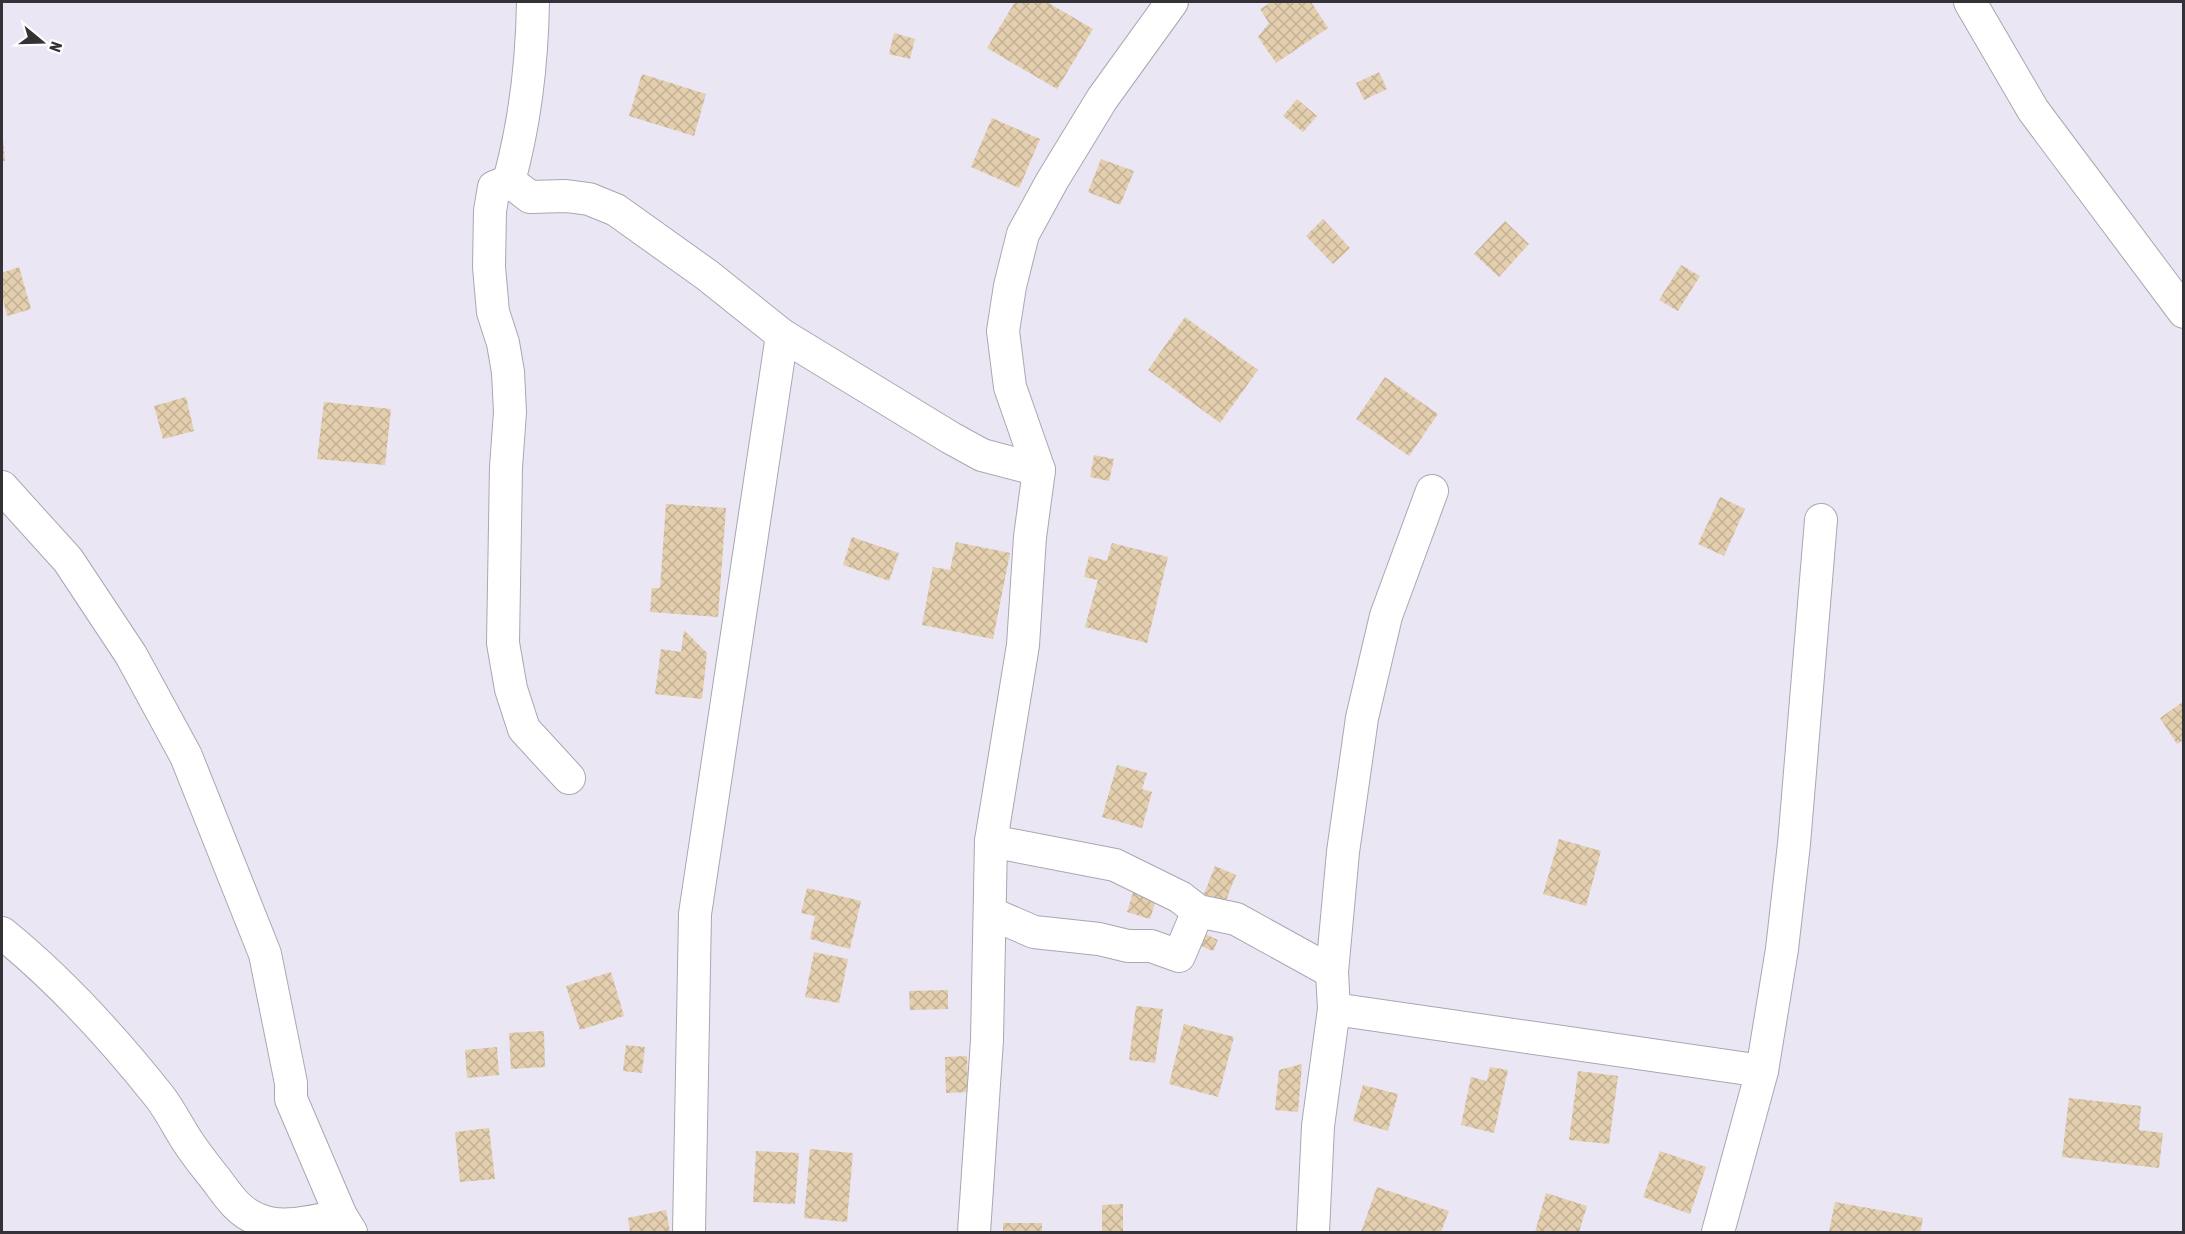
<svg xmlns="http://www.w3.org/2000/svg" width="2185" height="1234" font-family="'Asap Condensed',sans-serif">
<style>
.building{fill:url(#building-cross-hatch)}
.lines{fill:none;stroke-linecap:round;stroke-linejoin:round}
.street-casing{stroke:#aaa6b2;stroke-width:34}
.street{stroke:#fff;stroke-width:32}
</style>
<defs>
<pattern id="building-cross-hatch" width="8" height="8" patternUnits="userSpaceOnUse" patternTransform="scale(1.5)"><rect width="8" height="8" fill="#e3ceae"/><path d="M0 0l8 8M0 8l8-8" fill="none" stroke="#c3b196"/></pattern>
</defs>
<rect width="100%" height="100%" fill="#ebe6f3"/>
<g class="building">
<polygon points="1015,2 1047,2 1093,29 1057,89 987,48"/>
<polygon points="1272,2 1311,2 1328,28 1276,63 1258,37 1269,23 1260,9"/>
<polygon points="894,33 915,39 910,59 889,54"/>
<polygon points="1379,72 1387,89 1364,100 1356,83"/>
<polygon points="642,74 706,94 694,136 629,116"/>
<polygon points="1297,99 1317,116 1303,132 1283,116"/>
<polygon points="992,118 1040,139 1019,188 971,167"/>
<polygon points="3,139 5,161 2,161 2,140"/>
<polygon points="1101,159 1134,171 1120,205 1088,192"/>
<polygon points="1323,219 1350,248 1333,264 1306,236"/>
<polygon points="1505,221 1529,244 1499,277 1474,254"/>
<polygon points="1681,265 1700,276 1678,311 1659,300"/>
<polygon points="19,267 31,309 7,316 2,295 2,273"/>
<polygon points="1185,317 1258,370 1220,423 1148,370"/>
<polygon points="1385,377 1438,414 1409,456 1356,419"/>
<polygon points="186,397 194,431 163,439 154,406"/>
<polygon points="324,402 391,409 385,465 317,459"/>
<polygon points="1094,455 1114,459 1109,481 1090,477"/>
<polygon points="1720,497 1745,509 1724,556 1698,544"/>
<polygon points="666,504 726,508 718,617 650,612 652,588 660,588"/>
<polygon points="852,537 899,553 889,581 843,565"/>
<polygon points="956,542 1010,553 993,639 922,625 933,567 950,570"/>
<polygon points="1112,543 1168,557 1147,643 1085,627 1098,580 1084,577 1089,556 1107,561"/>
<polygon points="684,630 707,653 702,699 655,694 661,649 681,652"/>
<polygon points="2184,701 2184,740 2177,744 2160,718"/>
<polygon points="1117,765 1147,773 1142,789 1152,792 1142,828 1102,817"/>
<polygon points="1559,839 1601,851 1586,906 1543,894"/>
<polygon points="1215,866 1236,875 1225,903 1204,894"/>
<polygon points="1135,886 1158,893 1150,919 1127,912"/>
<polygon points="807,888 861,901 850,949 810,939 815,916 801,913"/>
<polygon points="1201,932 1218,940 1213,951 1196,944"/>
<polygon points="814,952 848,959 839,1003 805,997"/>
<polygon points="611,972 624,1016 580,1030 566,986"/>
<polygon points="948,990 948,1009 910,1010 909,991"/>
<polygon points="1136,1006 1163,1009 1155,1063 1129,1060"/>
<polygon points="1184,1024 1234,1037 1218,1097 1169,1084"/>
<polygon points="544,1031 545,1067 511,1069 509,1033"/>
<polygon points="626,1045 645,1047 642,1073 623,1071"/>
<polygon points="497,1047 499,1075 467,1078 465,1050"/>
<polygon points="967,1056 968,1092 946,1093 945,1057"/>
<polygon points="1302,1064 1298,1112 1275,1110 1279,1070"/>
<polygon points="1490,1067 1508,1070 1494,1133 1461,1125 1471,1077 1487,1081"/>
<polygon points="1578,1071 1618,1076 1609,1144 1569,1140"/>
<polygon points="1363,1085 1398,1094 1388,1131 1353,1121"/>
<polygon points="2069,1098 2141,1106 2139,1130 2163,1133 2159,1168 2062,1157"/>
<polygon points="489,1128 495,1179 460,1182 455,1132"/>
<polygon points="810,1149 853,1153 847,1222 804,1218"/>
<polygon points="756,1151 799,1153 795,1204 753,1202"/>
<polygon points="1660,1151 1706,1167 1690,1214 1643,1197"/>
<polygon points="1377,1187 1449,1211 1441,1232 1361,1232"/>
<polygon points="1546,1193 1587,1206 1579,1232 1535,1232"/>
<polygon points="1835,1202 1923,1218 1920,1232 1829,1232"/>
<polygon points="1123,1204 1123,1232 1102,1232 1102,1205"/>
<polygon points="666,1210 670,1232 630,1232 628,1218"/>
<rect x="1003" y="1223" width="39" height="9"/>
</g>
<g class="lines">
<defs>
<g id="street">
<polyline points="1970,2 2033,110 2184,312"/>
<polyline points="509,181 494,187 490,211 489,267 493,312 503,343 508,372 510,412 506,467 503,643 511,689 524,729 569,778"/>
<polyline points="509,181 530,197 566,196 589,199 616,210 707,275 782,335 951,438 982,455 1039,470"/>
<path d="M509 181C525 123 532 62 533 2"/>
<polyline points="2,487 68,560 131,655 186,756 265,954 291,1083 291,1099 341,1216 351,1232"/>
<polyline points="991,841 1115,865 1180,897 1198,911 1236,919 1332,972"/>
<polyline points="990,913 1034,932 1099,939 1128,946 1151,946 1179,956 1198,911"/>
<path d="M2 933C60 980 112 1037 159 1096 170 1110 178 1127 188 1142 197 1156 208 1169 218 1182 229 1197 239 1212 257 1219 283 1231 314 1220 341 1216"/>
<polyline points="1334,1009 1762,1071"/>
<polyline points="689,1232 695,914 782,335"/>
<polyline points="974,1232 987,1040 991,841 1023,645 1030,537 1039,470 1010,387 1003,331 1010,286 1023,234 1052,181 1102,99 1172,2"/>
<polyline points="1313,1232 1318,1126 1334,1009 1332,972 1343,852 1362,718 1386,616 1432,491"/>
<polyline points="1718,1232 1762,1071 1782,949 1794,844 1821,520"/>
</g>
</defs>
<use href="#street" class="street-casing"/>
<use href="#street" class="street"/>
</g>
<rect width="2185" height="1234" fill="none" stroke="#343237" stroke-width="6"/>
<g transform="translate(42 42) rotate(109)" stroke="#ffffff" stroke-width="4.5" paint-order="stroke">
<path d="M0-4.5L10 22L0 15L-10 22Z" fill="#343237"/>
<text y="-9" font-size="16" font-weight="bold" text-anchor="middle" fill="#343237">N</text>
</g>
</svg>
